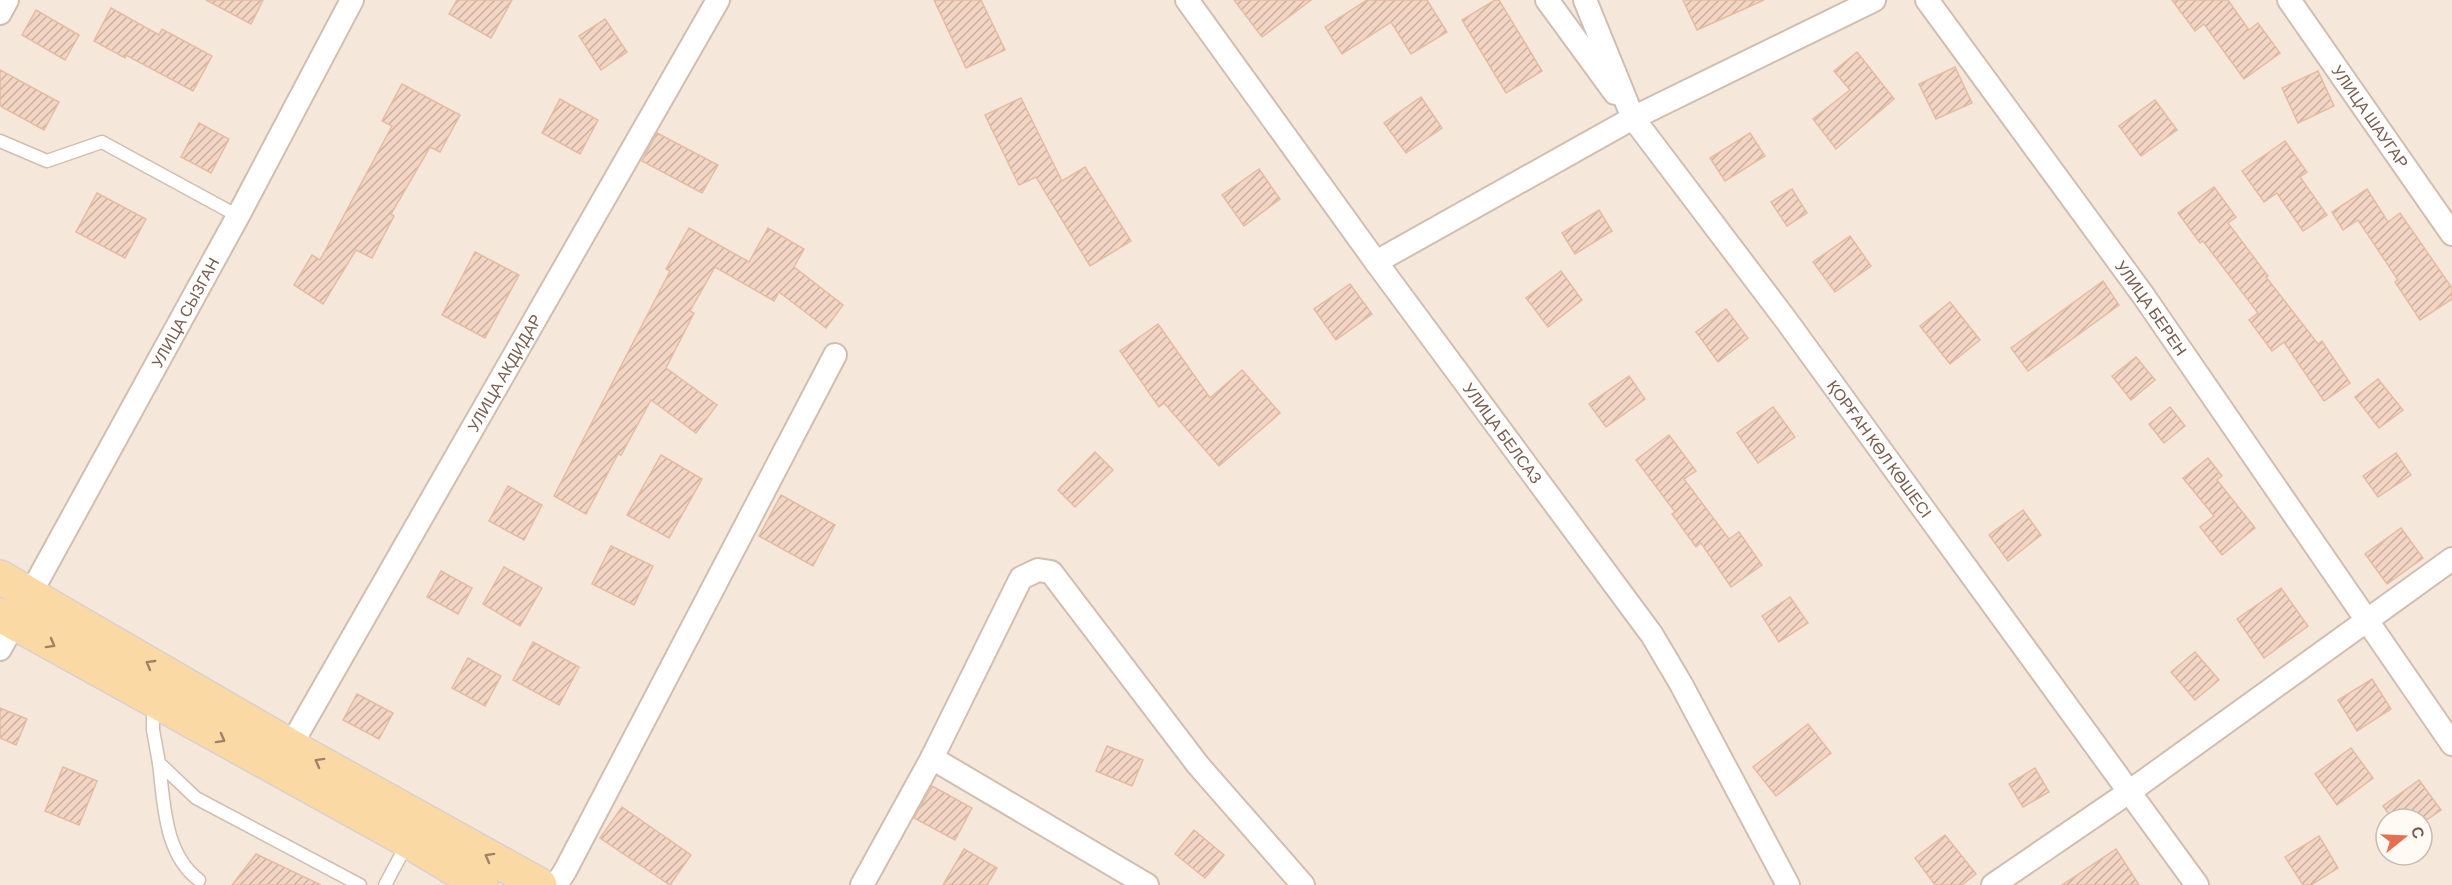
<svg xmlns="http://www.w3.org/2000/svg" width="2452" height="885" font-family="Barlow,sans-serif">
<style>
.residential{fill:#f5e8da;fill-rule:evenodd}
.building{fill:url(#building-hatch);stroke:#e6bba3;stroke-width:1.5}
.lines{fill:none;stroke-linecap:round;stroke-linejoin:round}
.service-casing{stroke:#d1beb0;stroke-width:15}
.minor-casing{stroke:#d1beb0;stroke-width:26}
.primary-casing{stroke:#dad1cd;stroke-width:36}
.service{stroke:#fff;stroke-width:12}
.minor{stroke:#fff;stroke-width:22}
.primary{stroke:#fbd9a5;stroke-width:33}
.oneway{stroke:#a18267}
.labels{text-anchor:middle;stroke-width:4.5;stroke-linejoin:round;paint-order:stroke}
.street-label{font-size:16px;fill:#7a5c4d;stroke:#fffaf3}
</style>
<defs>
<pattern id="building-hatch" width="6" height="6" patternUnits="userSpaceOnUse" patternTransform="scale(1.5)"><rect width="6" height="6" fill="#f3d5c3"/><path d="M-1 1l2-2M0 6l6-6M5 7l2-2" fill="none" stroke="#cab0a1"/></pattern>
</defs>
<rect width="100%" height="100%" fill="#fdf6ec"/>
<path class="residential" d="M0 0H2452V885H0ZM2386 819H2422V855H2386Z"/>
<g class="building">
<polygon points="206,0 263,0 251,24"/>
<polygon points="457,0 512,0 491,38 449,14"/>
<polygon points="934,0 981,0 1005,50 966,68"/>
<polygon points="1234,0 1311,0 1262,37"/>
<polygon points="1367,0 1427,0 1447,32 1411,54 1391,22 1342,54 1325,27"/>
<polygon points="1495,0 1499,0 1542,71 1506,93 1462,20"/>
<polygon points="1683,0 1764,0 1697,30"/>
<polygon points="2172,0 2228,0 2249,30 2258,23 2280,53 2244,79 2204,24 2195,31"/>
<polygon points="111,8 159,35 162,29 212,56 193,91 126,55 125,58 94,41"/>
<polygon points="36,10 79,35 65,60 22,35"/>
<polygon points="605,19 627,52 601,70 579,36"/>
<polygon points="1857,52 1894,99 1836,149 1813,119 1850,90 1834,71"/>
<polygon points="1955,67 1972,103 1936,119 1919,84"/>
<polygon points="0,70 59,102 44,130 0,106"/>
<polygon points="2318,71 2334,106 2298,123 2282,88"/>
<polygon points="402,84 460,115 440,152 430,147 391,214 394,216 372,258 356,250 323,304 294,285 312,255 320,260 392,126 382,121"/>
<polygon points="1421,97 1442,128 1406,153 1384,123"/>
<polygon points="1021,98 1062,181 1085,167 1131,241 1090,266 1036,177 1019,185 985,115"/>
<polygon points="560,99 598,120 580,154 542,133"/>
<polygon points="2155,100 2177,130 2141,156 2119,126"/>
<polygon points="199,123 229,139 211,173 181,157"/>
<polygon points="657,133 718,165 702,193 642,161"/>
<polygon points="1750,133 1765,156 1725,181 1710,158"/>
<polygon points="2285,141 2307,172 2300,177 2327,215 2303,231 2277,193 2264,202 2242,171"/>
<polygon points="1259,169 1280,199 1244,226 1222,195"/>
<polygon points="2214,187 2236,217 2228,223 2268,276 2266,277 2318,344 2322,341 2350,383 2324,401 2284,342 2272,351 2249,320 2258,313 2203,241 2200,243 2178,213"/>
<polygon points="1792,189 1807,213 1787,226 1771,202"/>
<polygon points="2367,189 2388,222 2400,213 2452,288 2452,299 2420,320 2395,282 2398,280 2358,220 2343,230 2332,212"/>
<polygon points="97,193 146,219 125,258 76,232"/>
<polygon points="1599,210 1612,231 1575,254 1562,233"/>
<polygon points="689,228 749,262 768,228 804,249 794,267 843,305 826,328 779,292 774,301 715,267 690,311 694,313 666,368 717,405 696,433 651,400 621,455 618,454 586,514 554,496 670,271 666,269"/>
<polygon points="1850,236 1871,266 1835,292 1813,262"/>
<polygon points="475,252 519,275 485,338 442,315"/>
<polygon points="1561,271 1582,300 1548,327 1526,298"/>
<polygon points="2103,281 2119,305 2028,371 2011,348"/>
<polygon points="1350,284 1372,314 1336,340 1314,309"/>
<polygon points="1950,302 1980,340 1950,364 1920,326"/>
<polygon points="1726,309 1748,338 1718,362 1696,332"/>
<polygon points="1158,324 1210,398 1242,370 1280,413 1219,466 1164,403 1159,407 1120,351"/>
<polygon points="2136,357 2155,380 2131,400 2112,376"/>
<polygon points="1629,376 1645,399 1606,427 1589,404"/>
<polygon points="2378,379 2403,410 2379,428 2355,397"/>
<polygon points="1773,407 1795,437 1758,463 1737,433"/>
<polygon points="2170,407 2185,426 2164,443 2149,424"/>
<polygon points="1669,435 1696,471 1684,479 1729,539 1739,532 1762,565 1731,587 1701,543 1696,547 1672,514 1675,512 1636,460"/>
<polygon points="1095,452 1113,470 1075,507 1058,490"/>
<polygon points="2396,453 2411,475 2378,497 2363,476"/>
<polygon points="661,455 702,479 669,538 627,515"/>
<polygon points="2208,458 2222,476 2217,480 2255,528 2222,555 2200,527 2214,516 2183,478"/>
<polygon points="508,486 542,505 524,540 489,521"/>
<polygon points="781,495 835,525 813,566 759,536"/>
<polygon points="2023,510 2041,535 2008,561 1989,535"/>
<polygon points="2401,528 2423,558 2387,584 2365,554"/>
<polygon points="611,546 653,566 634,605 592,584"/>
<polygon points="504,567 542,588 520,626 483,604"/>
<polygon points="441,571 472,588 458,614 427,597"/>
<polygon points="2281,588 2308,626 2264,658 2237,619"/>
<polygon points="1790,597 1808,623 1779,642 1762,616"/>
<polygon points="533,642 579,667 559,705 513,680"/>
<polygon points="2195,652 2219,680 2195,700 2171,672"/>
<polygon points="468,658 501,676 485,706 452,688"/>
<polygon points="2372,679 2391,709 2357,731 2338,700"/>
<polygon points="357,694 393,713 379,739 343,720"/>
<polygon points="0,708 27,719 16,745 0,738"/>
<polygon points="1808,724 1831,753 1776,796 1753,767"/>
<polygon points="1107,746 1143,760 1132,786 1096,771"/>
<polygon points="2351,748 2373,778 2337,805 2315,774"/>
<polygon points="63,767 97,781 79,825 45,811"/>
<polygon points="2035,768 2049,792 2023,807 2009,784"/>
<polygon points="2419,780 2441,810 2428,819 2392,819 2383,806"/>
<polygon points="932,786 972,808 955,840 914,818"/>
<polygon points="622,807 691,855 670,885 600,838"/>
<polygon points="1194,830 1224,855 1205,878 1175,854"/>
<polygon points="1945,835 1976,874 1962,885 1935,885 1915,858"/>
<polygon points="2319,836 2338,868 2311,885 2303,885 2285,857"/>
<polygon points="964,849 997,868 987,885 943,885"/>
<polygon points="2116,849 2139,885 2062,885"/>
<polygon points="256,854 321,885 232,885"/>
</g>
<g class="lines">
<defs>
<g id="service">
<polyline points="0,141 47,161 102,142 238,216"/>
<polyline points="153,703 153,730 159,763 196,798 360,885"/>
<path d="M159 763C164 803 164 854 199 880"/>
<polyline points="385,885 408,842"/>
</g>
<g id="minor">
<path id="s1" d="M1187 0 1376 262 1652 635 1681 684 1788 885"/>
<polyline points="1547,0 1615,93"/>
<path id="s2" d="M1585 0 1633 118 1786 320 2197 885"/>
<path id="s3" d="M1927 0 2143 295 2452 744"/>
<path id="s4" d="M2289 0 2452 234"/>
<polyline points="0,13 7,0"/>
<polyline points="1376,262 1633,118 1874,0"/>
<path id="s5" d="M0 649 238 216 352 0"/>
<path id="s6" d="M291 745 718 0"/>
<polyline points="932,758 1147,885"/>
<polyline points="556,885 565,871 835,355"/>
<polyline points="862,885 932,758 1021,578 1038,570 1051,572 1198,765 1303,885"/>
<polyline points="1993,885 2129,792 2452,559"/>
</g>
<g id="primary">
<polyline points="0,577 301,752 540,885"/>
<polyline points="0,615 408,841 481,885"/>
</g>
</defs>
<use href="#service" class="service-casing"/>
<use href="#minor" class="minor-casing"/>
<use href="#primary" class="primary-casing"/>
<use href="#service" class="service"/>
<use href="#minor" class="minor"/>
<use href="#primary" class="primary"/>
</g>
<defs><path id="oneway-chevron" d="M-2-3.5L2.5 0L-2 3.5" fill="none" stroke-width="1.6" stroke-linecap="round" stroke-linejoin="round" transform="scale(1.5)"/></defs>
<g class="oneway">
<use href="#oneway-chevron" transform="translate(51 644) rotate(29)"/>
<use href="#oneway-chevron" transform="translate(150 664) rotate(-150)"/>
<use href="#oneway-chevron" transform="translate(221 739) rotate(29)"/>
<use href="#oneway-chevron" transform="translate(319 762) rotate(-151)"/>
<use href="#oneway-chevron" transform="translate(489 857) rotate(-151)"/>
</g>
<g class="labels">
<g class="street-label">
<text dy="6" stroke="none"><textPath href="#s4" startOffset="142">УЛИЦА ШАУГАР</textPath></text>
<text dy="6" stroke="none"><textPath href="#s3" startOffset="381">УЛИЦА БЕРЕН</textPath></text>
<text dy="6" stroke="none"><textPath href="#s5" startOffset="384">УЛИЦА СЫЗГАН</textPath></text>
<text dy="6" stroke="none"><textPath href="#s6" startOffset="429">УЛИЦА АКДИДАР</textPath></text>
<text dy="6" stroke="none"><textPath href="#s1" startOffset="536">УЛИЦА БЕЛСАЗ</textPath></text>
<text dy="6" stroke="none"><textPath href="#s2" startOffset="540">ҚОРҒАН КӨЛ КӨШЕСІ</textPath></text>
</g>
</g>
<g transform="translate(2404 837) rotate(72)"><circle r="28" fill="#fffaf3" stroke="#cabbb1" stroke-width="1.5"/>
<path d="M0-4.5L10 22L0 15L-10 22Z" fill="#e76f51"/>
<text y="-9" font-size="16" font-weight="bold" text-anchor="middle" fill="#7a5c4d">С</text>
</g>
</svg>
